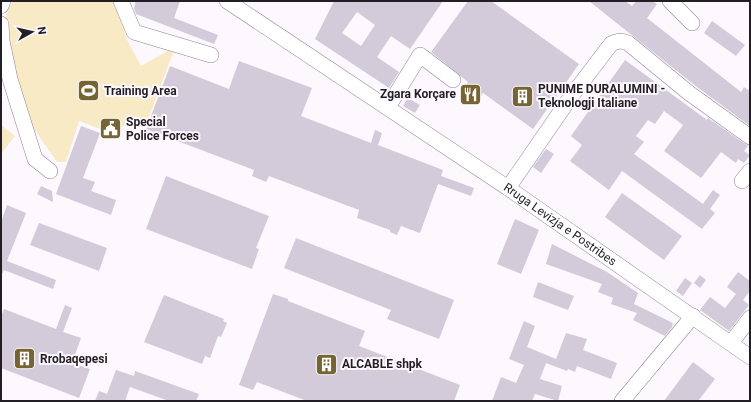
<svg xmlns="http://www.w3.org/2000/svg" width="751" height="402" font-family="Roboto,sans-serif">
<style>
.green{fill:#f8eac4}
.building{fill:#d3cada;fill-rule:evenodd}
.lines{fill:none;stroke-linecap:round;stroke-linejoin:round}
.minor-casing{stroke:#8e8694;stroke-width:16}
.minor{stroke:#fff;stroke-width:15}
.labels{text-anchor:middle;stroke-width:4;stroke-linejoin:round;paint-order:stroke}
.poi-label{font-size:12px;font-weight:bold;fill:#221f24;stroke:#fcf8fe;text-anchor:start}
.street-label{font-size:12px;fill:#221f24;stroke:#fcf8fe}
</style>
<rect width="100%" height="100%" fill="#fcf8fe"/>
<g class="green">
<polygon points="13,1 115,1 124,24 125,36 141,66 171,49 174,50 145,128 139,122 126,124 113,134 79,121 66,162 57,162 25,116 6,22 7,11"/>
<polygon points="1,125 15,136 1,154"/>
</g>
<g class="building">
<polygon points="136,1 180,1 174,18 218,35 214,44 136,14 134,8"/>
<path d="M334 1H443L410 49 391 36 377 57 399 72 389 88 315 39ZM357 12 375 25 361 46 342 33Z"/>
<polygon points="468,1 491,1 579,64 533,129 483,93 477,102 461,92 468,82 431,52"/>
<polygon points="589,1 625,1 632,6 636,1 652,1 657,4 647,18 741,92 744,87 750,91 750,126 697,87"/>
<polygon points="712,21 745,45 736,56 704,33"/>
<polygon points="625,60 707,120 708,118 748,146 744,151 750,155 744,163 738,159 736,163 721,152 701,178 664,151 683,125 664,111 655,124 648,120 636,136 644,142 634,154 703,204 713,190 720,195 710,209 715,213 702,229 622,171 609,190 570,161 582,145 571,136"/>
<polygon points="239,61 312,88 301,116 371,143 375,130 382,133 378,145 443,170 441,176 474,188 471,196 438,184 420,233 401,226 397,235 390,232 390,230 357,218 359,210 269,176 266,182 252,176 254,170 146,129 170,66 229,89"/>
<polygon points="408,98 420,105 415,113 403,106"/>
<polygon points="81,126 100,133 83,178 95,182 91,191 116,200 111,215 56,194"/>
<polygon points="546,149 554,154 541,173 533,167"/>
<polygon points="166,176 269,216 256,248 259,249 252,269 146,229"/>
<polygon points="41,186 52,191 53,202 37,194"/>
<polygon points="622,193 682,236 664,260 605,217"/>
<polygon points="7,205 26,213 7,261 56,280 53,289 4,270 1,276 1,222"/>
<polygon points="515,219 539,230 521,274 497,264"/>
<polygon points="39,223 107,248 99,271 30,245"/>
<polygon points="296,238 454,300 439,339 387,319 391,310 284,268"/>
<polygon points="552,244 607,272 638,293 634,304 673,323 672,327 665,336 633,320 637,313 611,304 613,298 598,292 602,284 546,264"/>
<polygon points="738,272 750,281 750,291 743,300 749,305 729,331 700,310 710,297 725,308 736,294 727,287"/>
<polygon points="700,275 706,280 700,288 694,283"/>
<polygon points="685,278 692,283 683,296 676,291"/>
<polygon points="538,282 574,296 568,310 533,297"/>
<polygon points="273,294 288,299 288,301 365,331 359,346 460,385 454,401 307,401 257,382 253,390 239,385"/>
<polygon points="164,295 224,319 223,321 227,323 221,337 218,336 210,358 205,356 202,364 144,342"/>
<polygon points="65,305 72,308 63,332 81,338 72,363 90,369 79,398 1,368 1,317 4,309 56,329"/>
<polygon points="524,321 535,326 527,347 556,359 566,333 587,339 583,350 617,363 611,379 577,366 575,372 568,369 567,371 546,363 540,379 562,386 558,401 535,394 532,401 492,401 501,377 516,383 524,365 509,359"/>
<polygon points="693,362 715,379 698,401 664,401"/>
<polygon points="116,370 134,376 135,371 199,394 196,401 169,401 130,387 125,401 95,401 99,391 107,394"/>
</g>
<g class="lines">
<defs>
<g id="minor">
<polyline points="121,1 134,32 211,55"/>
<path id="s1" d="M227 1 508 188 750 357"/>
<polyline points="670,1 692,23"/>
<polyline points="1,6 3,1"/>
<polyline points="1,24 2,41 10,79 35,159 50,171"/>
<polyline points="388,107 420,55 453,80"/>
<polyline points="742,181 750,171"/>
<path d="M508 188 570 98 611 44C617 41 621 40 628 43L689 93 750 137"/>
<polyline points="731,343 750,318"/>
<polyline points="622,401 693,316"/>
</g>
</defs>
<use href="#minor" class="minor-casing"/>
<use href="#minor" class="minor"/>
</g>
<defs>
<symbol id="stadium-square" viewBox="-11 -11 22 22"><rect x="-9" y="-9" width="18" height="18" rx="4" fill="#766533" stroke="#fcf8fe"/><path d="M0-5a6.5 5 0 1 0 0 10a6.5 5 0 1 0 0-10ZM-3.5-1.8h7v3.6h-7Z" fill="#fff"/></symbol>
<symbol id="restaurant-square" viewBox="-11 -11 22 22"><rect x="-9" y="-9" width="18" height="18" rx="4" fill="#766533" stroke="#fcf8fe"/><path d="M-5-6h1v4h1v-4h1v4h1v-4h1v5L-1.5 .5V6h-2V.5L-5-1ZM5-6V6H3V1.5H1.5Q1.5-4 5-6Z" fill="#fff"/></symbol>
<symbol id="building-square" viewBox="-11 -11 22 22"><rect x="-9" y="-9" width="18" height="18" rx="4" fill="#766533" stroke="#fcf8fe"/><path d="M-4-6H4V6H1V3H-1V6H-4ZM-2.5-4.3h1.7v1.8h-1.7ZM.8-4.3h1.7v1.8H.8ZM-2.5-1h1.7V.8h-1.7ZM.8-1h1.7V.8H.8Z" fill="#fff"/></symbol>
<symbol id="civic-square" viewBox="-11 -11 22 22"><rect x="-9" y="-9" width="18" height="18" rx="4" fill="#766533" stroke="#fcf8fe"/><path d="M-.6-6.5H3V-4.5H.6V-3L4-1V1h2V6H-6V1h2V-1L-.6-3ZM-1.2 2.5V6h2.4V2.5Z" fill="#fff"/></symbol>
</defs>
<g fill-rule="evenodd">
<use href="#stadium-square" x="76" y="78" width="25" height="25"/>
<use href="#restaurant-square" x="458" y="82" width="25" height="25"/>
<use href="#building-square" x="510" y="84" width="25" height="25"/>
<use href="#civic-square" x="98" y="116" width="25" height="25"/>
<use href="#building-square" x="12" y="346" width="25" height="25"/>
<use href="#building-square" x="314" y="352" width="25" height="25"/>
</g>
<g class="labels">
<g class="poi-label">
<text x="538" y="93">PUNIME DURALUMINI -<tspan x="538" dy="14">Teknologji Italiane</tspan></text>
<text x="104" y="95">Training Area</text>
<text x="456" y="98" text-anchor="end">Zgara Korçare</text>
<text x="126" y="126">Special<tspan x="126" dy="14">Police Forces</tspan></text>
<text x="40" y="363">Rrobaqepesi</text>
<text x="342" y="368">ALCABLE shpk</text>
</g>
<g class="street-label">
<text dy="4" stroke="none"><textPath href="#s1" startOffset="401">Rruga Levizja e Postribes</textPath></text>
</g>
</g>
<rect width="751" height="402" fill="none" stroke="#221f24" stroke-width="4"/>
<g transform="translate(32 32) rotate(82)" stroke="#fcf8fe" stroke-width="3" paint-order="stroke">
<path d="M0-3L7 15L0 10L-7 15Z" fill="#221f24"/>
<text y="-6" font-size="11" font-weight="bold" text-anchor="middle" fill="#221f24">N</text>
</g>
</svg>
